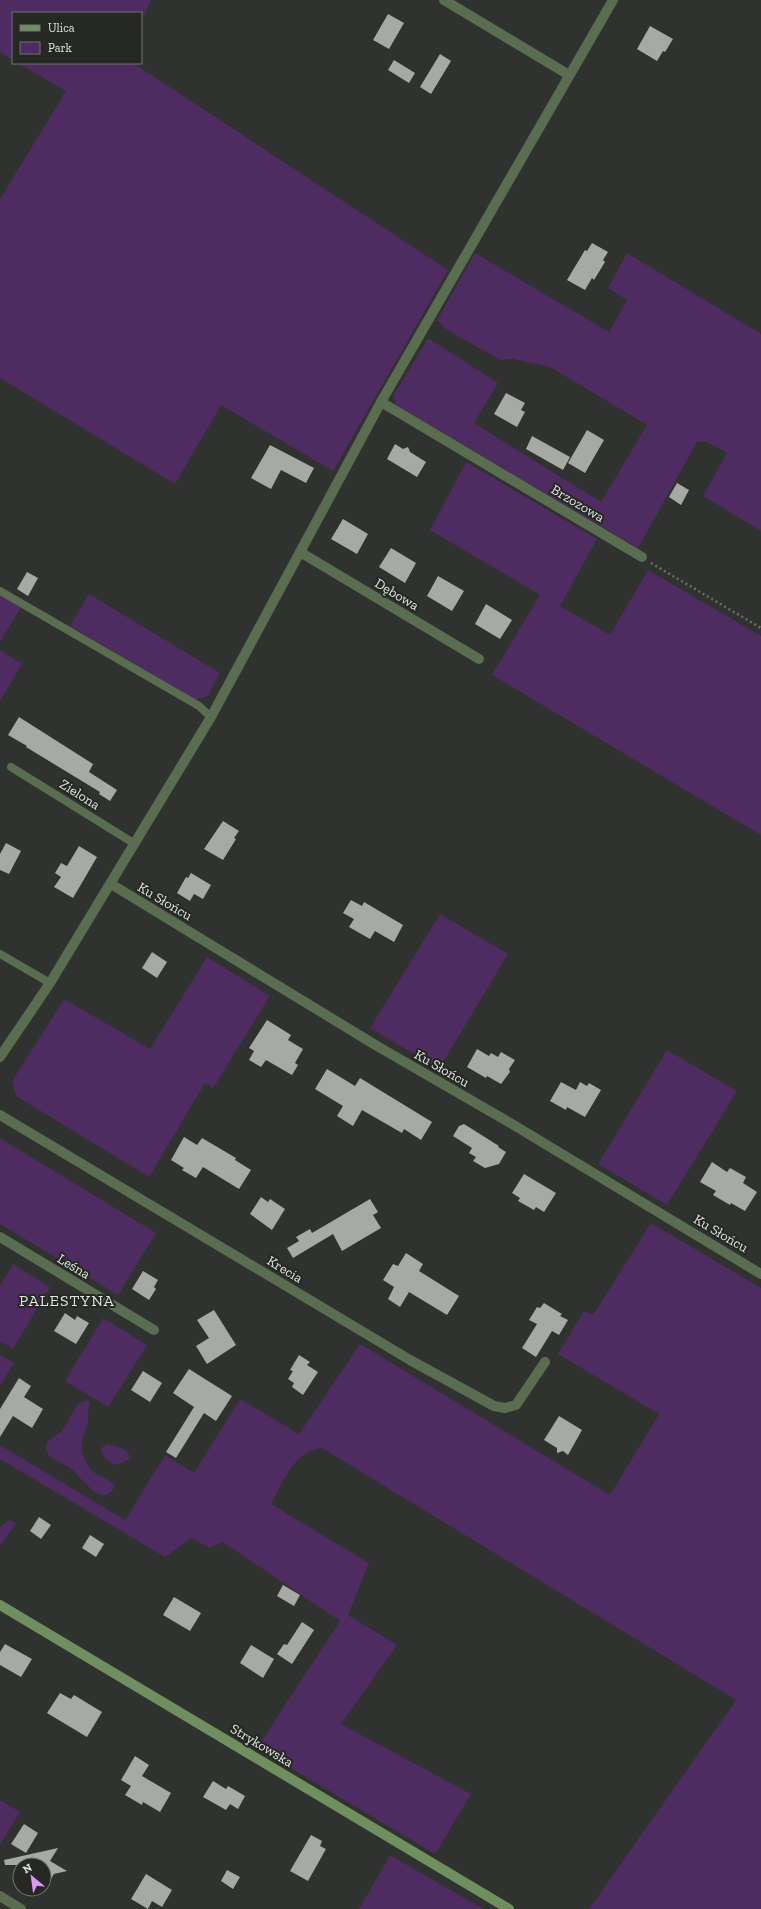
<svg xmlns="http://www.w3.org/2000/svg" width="761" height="1909" font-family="'Zilla Slab',serif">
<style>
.green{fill:#4e2b60}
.building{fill:#a6a9a4}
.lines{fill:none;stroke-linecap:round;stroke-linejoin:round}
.path{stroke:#6b6d6a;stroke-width:2.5;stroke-dasharray:2 3;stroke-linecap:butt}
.lane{stroke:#5a6d50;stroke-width:8}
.street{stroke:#5a6d50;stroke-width:10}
.secondary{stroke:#708f5f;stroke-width:10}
.labels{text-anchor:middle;stroke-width:4;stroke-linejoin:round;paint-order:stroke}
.street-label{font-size:14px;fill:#e2e4e1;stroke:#262824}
.quarter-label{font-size:16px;letter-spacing:1px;fill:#e2e4e1;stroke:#262824}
</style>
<rect width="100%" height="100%" fill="#2f322e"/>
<g class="green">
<polygon points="0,0 151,0 141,22 141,13 13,13 13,60 0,52"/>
<polygon points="18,63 133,63 448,270 333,471 221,405 175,484 0,378 0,199 66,91"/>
<polygon points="475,253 609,332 627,300 608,288 627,253 761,334 761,531 703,496 727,453 707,442 697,442 638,548 396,405 393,396 428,338 498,383 474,423 601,502 647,425 550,367 513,359 501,360 459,337 446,329 437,320"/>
<polygon points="466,462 597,539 560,606 610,635 648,570 761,636 761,835 492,675 540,595 430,530"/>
<polygon points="89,594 220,673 208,696 196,700 70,626"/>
<polygon points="0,595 21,607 0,642"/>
<polygon points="0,650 22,664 0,701"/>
<polygon points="440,914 508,954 439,1069 370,1028"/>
<polygon points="207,957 270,996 213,1088 205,1083 149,1177 16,1096 12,1081 64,999 150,1049"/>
<polygon points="667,1050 737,1091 667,1205 598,1164"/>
<polygon points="0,1138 156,1233 118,1295 0,1224"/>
<path d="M651 1223 761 1288V1909H589L736 1700 322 1448C317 1449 311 1450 307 1453 290 1462 280 1487 271 1504L369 1563 348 1615 397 1645 341 1724 471 1794 435 1854 257 1748 340 1621 223 1542 210 1548 191 1538 165 1557 0 1459V1445L125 1520 165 1455 194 1473 240 1399 299 1434 360 1344 610 1495 659 1414 558 1354 584 1311 593 1315Z"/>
<polygon points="13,1264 50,1287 13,1349 0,1341 0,1285"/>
<polygon points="103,1318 147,1345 108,1407 65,1381"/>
<polygon points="0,1355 14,1363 0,1386"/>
<path d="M88 1400 90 1404C88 1410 88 1415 88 1422 87 1428 83 1434 82 1440 80 1453 85 1464 95 1473 102 1479 109 1477 115 1486 102 1511 82 1477 71 1469 65 1464 56 1461 49 1456L46 1449 47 1442C52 1438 58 1435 62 1430 72 1420 72 1402 88 1400Z"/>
<path d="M107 1444C116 1446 125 1447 130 1456L127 1461 114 1465 107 1460 101 1453V1448Z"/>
<polygon points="9,1520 16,1523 0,1546 0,1527"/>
<polygon points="0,1800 20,1812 0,1845"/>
<polygon points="390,1855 483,1909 359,1909"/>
</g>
<g class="building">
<polygon points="388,14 404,23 389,49 373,40"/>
<polygon points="650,26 673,39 665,52 663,51 657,61 637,49"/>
<polygon points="440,54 451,61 431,94 420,87"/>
<polygon points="394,60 415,73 409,83 388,70"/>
<polygon points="592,243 608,252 603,260 605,262 594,280 592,278 585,290 567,280 585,250 587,251"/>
<polygon points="506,393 525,403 521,410 525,412 517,427 494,414"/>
<polygon points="587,430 604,440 585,473 568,463"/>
<polygon points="532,436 570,457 563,470 526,449"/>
<polygon points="395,444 403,449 408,447 410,452 426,462 417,477 387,459"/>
<polygon points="270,445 314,468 306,483 281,470 271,489 251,478"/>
<polygon points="677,483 689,490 681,505 669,497"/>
<polygon points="343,519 368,534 357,554 331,539"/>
<polygon points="391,548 416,563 405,583 379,567"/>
<polygon points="27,572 38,578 28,596 17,589"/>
<polygon points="438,576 464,591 452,611 427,596"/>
<polygon points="486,604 512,620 500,639 475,624"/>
<polygon points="19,717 93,764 89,772 117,790 110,801 99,794 100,792 26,747 27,746 8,735"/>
<polygon points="223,821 239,831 234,838 236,839 223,860 204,849"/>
<polygon points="6,843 21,851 9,874 0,870 0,854"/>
<polygon points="79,846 97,857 73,898 54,887 61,877 55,873 61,863 67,866"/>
<polygon points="191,873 211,885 203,899 194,894 190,901 177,893 186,877 188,878"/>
<polygon points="351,900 362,906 364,902 403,925 394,942 375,931 370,939 349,927 354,919 343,913"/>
<polygon points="152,952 167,962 157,978 142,968"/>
<polygon points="267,1020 291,1035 288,1040 303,1049 295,1063 298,1065 292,1075 266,1060 261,1067 249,1060 254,1051 249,1048"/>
<polygon points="477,1049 489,1056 491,1053 498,1057 501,1052 515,1060 509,1069 510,1072 501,1084 487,1076 486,1078 467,1067"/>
<polygon points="327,1069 355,1086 360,1078 432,1122 421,1140 404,1129 402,1133 362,1110 353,1126 337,1116 343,1106 315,1089"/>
<polygon points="561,1082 576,1090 580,1082 587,1086 589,1083 601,1090 585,1117 567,1107 566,1110 550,1101"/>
<polygon points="464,1124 499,1146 498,1147 506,1152 499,1164 485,1168 473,1161 476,1157 469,1153 472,1148 453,1136 459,1126"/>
<polygon points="184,1137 197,1145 202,1138 236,1158 235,1160 251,1170 239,1189 203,1167 196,1178 182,1170 184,1168 171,1160"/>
<polygon points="712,1162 727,1172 730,1168 746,1177 743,1183 757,1192 745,1211 731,1203 730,1205 713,1195 716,1191 700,1182"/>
<polygon points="524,1174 556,1193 544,1212 536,1207 534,1210 518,1201 520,1198 512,1193"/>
<polygon points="261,1197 268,1202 270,1199 285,1209 272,1230 250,1214"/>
<polygon points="370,1199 378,1212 373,1215 381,1228 342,1251 333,1234 293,1258 287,1248 299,1241 296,1237 310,1229 312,1233"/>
<polygon points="406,1253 423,1264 419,1271 459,1296 447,1315 409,1292 400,1307 388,1299 394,1287 383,1280 393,1264 398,1266"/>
<polygon points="143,1271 158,1280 154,1287 156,1289 149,1300 132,1289"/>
<polygon points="544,1303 562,1314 560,1316 568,1320 559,1335 552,1331 536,1357 522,1348 537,1324 529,1320 537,1307 540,1308"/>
<polygon points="214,1310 236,1345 207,1364 196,1346 209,1338 197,1320"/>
<polygon points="65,1313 75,1320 77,1316 89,1323 76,1344 54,1331"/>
<polygon points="299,1355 310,1362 307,1365 318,1372 303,1395 292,1387 294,1383 288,1379 293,1371 290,1370"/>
<polygon points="189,1369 232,1396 216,1421 204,1413 176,1458 166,1452 194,1407 173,1393"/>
<polygon points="143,1371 162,1383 150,1402 131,1390"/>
<polygon points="19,1378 31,1386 24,1397 43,1409 32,1428 13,1416 0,1437 0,1409"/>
<polygon points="559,1416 582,1430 568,1455 563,1451 557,1453 557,1448 544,1440"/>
<polygon points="39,1517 51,1525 41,1539 30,1531"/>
<polygon points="90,1535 104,1544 96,1557 82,1548"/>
<polygon points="283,1585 300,1595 294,1606 277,1596"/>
<polygon points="174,1597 201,1613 190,1631 163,1615"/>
<polygon points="302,1622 314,1630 292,1664 277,1654 284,1644 287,1645"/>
<polygon points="5,1644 32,1659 21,1677 0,1665 0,1652"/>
<polygon points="251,1645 274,1659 263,1678 240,1663"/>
<polygon points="60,1693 71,1699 74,1695 102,1712 87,1737 47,1713"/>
<polygon points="135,1756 149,1765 142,1776 171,1793 160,1812 143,1802 142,1805 125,1795 131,1786 121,1780"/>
<polygon points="213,1781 226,1789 228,1786 245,1796 238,1809 230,1804 226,1810 203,1797"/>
<polygon points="24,1824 38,1833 26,1853 11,1844"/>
<polygon points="311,1835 322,1841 320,1846 326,1849 308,1881 290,1871"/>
<polygon points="58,1848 50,1861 67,1871 54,1874 44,1891 44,1865 5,1865 4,1860"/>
<polygon points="227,1870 240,1877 233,1889 221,1881"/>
<polygon points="146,1874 172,1890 162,1907 152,1901 148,1909 131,1899"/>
</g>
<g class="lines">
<polyline class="path" points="651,563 761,628"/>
<g class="lane">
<polyline points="0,591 199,706 211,717"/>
<polyline points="11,767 135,844"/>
<polyline points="0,954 50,983"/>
</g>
<g class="street">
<polyline points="444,0 569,75"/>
<polyline points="381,402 642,557"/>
<polyline points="300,552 479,659"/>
<polyline points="111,884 377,1046 512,1124 761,1274"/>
<polyline points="0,1057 50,983 211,717 381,402 613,0"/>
<polyline points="0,1115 410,1360 494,1406 505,1408 516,1405 545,1362"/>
<polyline points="0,1237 154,1330"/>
<polyline points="0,1896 21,1909"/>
</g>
<polyline class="secondary" points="0,1605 509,1909"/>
</g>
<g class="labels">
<g class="street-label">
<text transform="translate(578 503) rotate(31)" y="5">Brzozowa</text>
<text transform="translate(397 594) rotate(31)" y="5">Dębowa</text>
<text transform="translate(80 794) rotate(32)" y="5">Zielona</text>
<text transform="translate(165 901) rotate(31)" y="5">Ku Słońcu</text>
<text transform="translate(442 1068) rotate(30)" y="5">Ku Słońcu</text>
<text transform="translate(721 1233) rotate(31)" y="5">Ku Słońcu</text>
<text transform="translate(74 1266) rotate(31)" y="5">Leśna</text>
<text transform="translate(285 1269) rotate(31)" y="5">Krecia</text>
<text transform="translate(262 1745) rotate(31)" y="5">Strykowska</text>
</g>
<g class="quarter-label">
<text x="67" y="1306">PALESTYNA</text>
</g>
</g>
<rect x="12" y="12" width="130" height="52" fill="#262824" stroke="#717370"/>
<rect x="20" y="25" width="20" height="6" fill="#708f5f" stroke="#717370"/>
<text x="48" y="32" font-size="12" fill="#e2e4e1">Ulica</text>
<rect x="20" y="42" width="20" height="12" fill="#4e2b60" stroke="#717370"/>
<text x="48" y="52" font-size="12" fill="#e2e4e1">Park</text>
<g transform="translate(32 1877) rotate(331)"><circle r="19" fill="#262824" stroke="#717370"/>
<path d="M0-3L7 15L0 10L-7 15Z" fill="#d89af8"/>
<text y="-6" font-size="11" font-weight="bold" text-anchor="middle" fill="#e2e4e1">N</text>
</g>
</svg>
